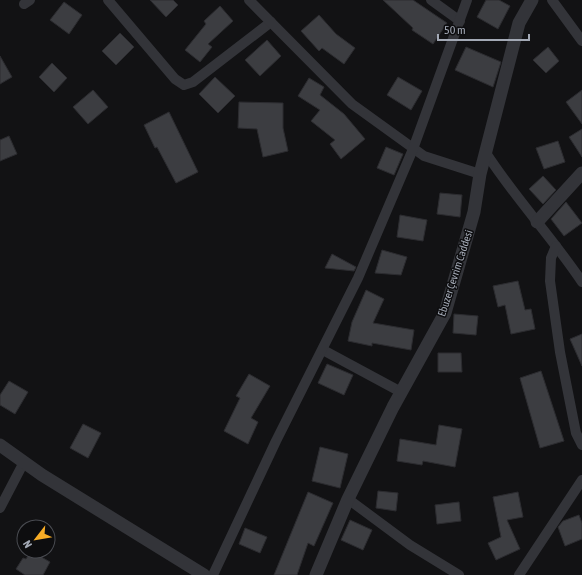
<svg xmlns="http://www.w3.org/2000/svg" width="582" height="575" font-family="'Asap Condensed',sans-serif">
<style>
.building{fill:#3c3d41;stroke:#2c2c30}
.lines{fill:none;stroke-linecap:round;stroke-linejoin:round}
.minor{stroke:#333439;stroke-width:10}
.tertiary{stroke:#333439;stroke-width:13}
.labels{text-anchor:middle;stroke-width:3;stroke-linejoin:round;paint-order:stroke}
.street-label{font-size:11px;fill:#a3a9b5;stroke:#0d0d0f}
</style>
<rect width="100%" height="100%" fill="#121214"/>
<g class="building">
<polygon points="150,0 173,0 178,5 166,17"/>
<polygon points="383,0 413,0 447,23 433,44 412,30 413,28"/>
<polygon points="486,0 499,0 510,6 498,29 477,17"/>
<polygon points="64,2 82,15 69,34 50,20"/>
<polygon points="220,6 233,21 208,44 212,47 200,62 185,50 206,24 204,21"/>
<polygon points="319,15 336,34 355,48 344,64 322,48 319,51 301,31"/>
<polygon points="120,33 134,47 116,65 102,51"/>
<polygon points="267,40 281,56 260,76 245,60"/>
<polygon points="466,47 501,62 493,87 455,70"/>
<polygon points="548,47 559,61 546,73 533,60"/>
<polygon points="0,56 12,77 0,84"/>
<polygon points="52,63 67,78 54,92 39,77"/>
<polygon points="215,77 235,96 218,113 199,94"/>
<polygon points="398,77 422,91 411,110 387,95"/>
<polygon points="309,78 324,87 320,95 344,114 365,139 341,159 330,144 335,140 311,121 320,110 298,96"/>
<polygon points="93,90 108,107 88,124 73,107"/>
<polygon points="582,90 582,124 566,102"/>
<polygon points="239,102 283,103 283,128 288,151 263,157 257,129 238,128"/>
<polygon points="169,112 198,172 176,183 157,147 155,148 144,125"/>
<polygon points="582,129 582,157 569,137"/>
<polygon points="9,136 17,154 0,161 0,140"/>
<polygon points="558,141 565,162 544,169 536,148"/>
<polygon points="386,147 403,154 394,175 377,168"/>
<polygon points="543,176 556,190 543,204 529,189"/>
<polygon points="440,193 462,195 460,217 437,214"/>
<polygon points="566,202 582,223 564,236 551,219"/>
<polygon points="400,215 427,220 423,241 397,237"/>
<polygon points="382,250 407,257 401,275 375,273"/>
<polygon points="332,254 356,267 354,271 325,268"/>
<polygon points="518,281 525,310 531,309 535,329 511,334 505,305 498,307 493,286"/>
<polygon points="366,290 384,299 373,323 414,330 411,350 372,343 372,346 348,341 352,322"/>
<polygon points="454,314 478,316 476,335 453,333"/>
<polygon points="582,334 582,366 570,339"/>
<polygon points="438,353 461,353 462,372 438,372"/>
<polygon points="327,364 353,375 344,395 318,383"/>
<polygon points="541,371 564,441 540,448 520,378"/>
<polygon points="249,374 270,386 251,418 258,422 248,444 224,431 240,398 236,396"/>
<polygon points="9,381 28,392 15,414 0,405 0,395"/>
<polygon points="83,424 101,433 88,458 70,448"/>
<polygon points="439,425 462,429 455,467 423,461 422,465 397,461 400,439 436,445"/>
<polygon points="320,447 348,454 340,488 312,481"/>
<polygon points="378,491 398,493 396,511 376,508"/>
<polygon points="308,492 333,503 314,546 308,543 297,575 274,575"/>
<polygon points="518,492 523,517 507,520 520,549 496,560 488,543 501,537 493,497"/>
<polygon points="459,502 461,521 437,524 435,505"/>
<polygon points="579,515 582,523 582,539 565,546 558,527 563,521"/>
<polygon points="350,520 372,530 363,550 341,540"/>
<polygon points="245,528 267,537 260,553 239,544"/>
<polygon points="31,551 50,562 43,575 25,575 16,569 23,558 26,559"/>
</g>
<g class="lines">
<g class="minor">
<polyline points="108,0 175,79 184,85 193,82 271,22"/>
<polyline points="249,0 352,104 424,156 480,174"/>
<polyline points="431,0 460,21"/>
<polyline points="552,0 582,41"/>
<polyline points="24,4 30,0"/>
<path d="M486 153C515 198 552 237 582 282"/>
<polyline points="556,246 551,258 550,281 560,352 576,433 582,445"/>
<polyline points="323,350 401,392"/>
<polyline points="348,499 410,545 459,575"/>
<polyline points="0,508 24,462"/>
<polyline points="213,575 276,441 358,278 413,149 467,0"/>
<polyline points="519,575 582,480"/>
</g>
<g class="tertiary">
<polyline points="537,222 582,173"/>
<polyline points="0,445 42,475 204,575"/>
<polyline points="316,575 348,499 393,407 445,313 474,212 480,174 519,23 532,0"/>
</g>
</g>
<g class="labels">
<g class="street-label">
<text transform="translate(455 273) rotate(-72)" y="4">Ebuzer Çevrim Caddesi</text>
</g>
</g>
<g transform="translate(36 539) rotate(239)"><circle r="19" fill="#0d0d0f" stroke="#494b51"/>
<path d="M0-3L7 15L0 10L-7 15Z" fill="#f8ad26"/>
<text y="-6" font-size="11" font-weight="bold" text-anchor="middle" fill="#a3a9b5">N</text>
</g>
<path d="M438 34v6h91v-6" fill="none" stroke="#a3a9b5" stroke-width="2"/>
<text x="444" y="34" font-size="12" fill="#a3a9b5" stroke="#0d0d0f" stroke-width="3" paint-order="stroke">50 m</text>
</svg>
